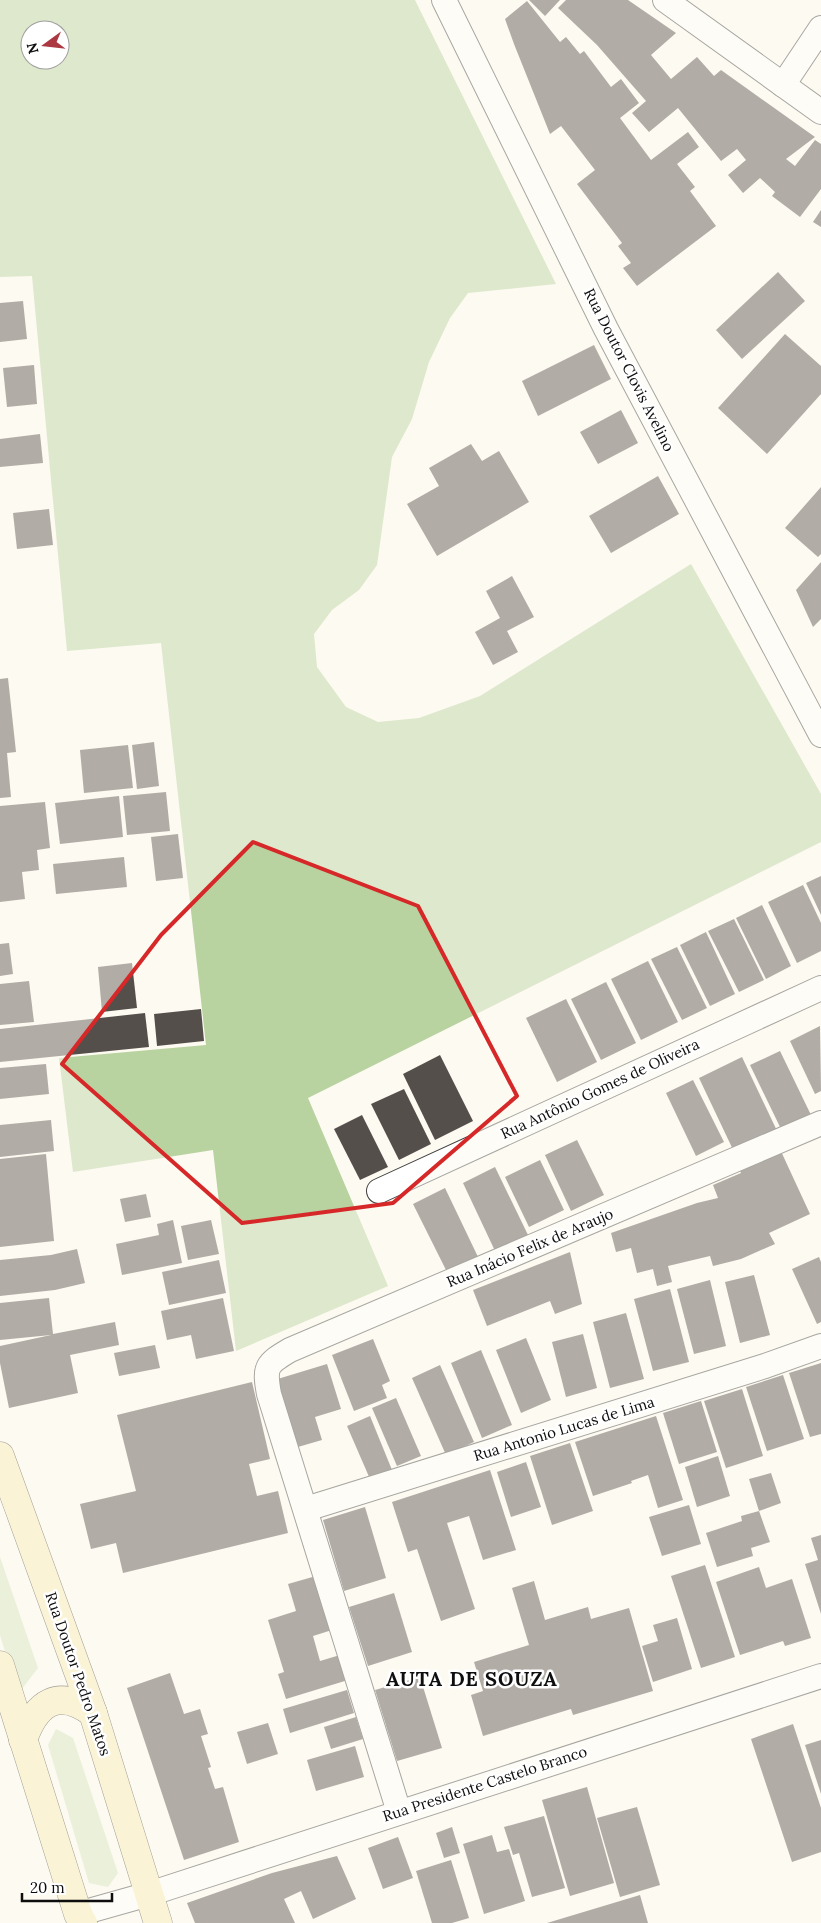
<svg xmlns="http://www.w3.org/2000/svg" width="821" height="1923" font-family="Lora,serif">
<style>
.green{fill:#d3e4be}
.forest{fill:#b8d2a0;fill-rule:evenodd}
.building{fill:#554f4c}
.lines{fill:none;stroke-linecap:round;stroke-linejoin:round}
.street-casing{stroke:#414141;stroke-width:26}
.secondary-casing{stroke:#303030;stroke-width:29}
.street{stroke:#fff;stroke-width:24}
.secondary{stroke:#f5ebb4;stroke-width:28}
.marked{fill:none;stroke:#d62828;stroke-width:4;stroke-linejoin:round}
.labels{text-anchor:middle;stroke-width:5;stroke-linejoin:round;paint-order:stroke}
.street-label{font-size:15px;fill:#0e0e0e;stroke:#fff}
.district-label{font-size:20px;font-weight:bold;letter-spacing:1px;fill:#0e0e0e;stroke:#fff}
</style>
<rect width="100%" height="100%" fill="#fdfaf1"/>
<g class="green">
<polygon points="0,1557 38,1668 18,1694 0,1635"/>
<polygon points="56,1729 73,1738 118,1873 108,1887 89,1883 48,1745"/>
</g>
<path class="forest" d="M0 0H415L556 284 468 293 450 318 429 362 412 419 392 457 377 565 359 590 332 610 314 634 317 667 346 707 378 722 419 718 480 696 691 564 821 794V842L308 1098 388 1286 236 1351 213 1150 73 1172 59 1058 206 1045 161 643 67 651 32 276 0 277ZM30 30H60V60H30Z"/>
<g class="building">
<polygon points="529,0 560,0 545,16"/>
<polygon points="566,0 628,0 676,33 651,55 671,79 697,57 714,76 721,70 815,137 786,159 795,166 815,140 821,144 821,189 800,217 772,196 775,192 760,178 743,193 728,175 746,160 737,149 721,161 678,108 649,132 632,113 646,101 597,45 558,8"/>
<polygon points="527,1 560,42 566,37 580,54 584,51 611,87 621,79 639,103 620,118 651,160 688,132 699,147 677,164 695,187 690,191 716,226 637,286 623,268 631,263 618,246 622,243 577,184 595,170 561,126 550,134 514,44 505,19"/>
<polygon points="821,210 821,227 813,222"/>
<polygon points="778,272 805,301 742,359 716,330"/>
<polygon points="23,301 27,339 0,342 0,303"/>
<polygon points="785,334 821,366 821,394 767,454 718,408"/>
<polygon points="594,345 611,379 538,416 522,381"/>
<polygon points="34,365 37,404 7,407 3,368"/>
<polygon points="621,410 638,443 598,464 580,432"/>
<polygon points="40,434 43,463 0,467 0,439"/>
<polygon points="471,444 482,461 499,451 529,502 437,556 407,504 439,486 429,468"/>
<polygon points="658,476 679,514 611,553 589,516"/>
<polygon points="821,487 821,554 818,557 785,528"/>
<polygon points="49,509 53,545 17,549 13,513"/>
<polygon points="821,562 821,619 813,627 796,590"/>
<polygon points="512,576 534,617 507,631 518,652 493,665 475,632 500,618 486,591"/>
<polygon points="8,678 16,752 7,753 11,797 0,798 0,679"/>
<polygon points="154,742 159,786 137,789 132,745"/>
<polygon points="128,745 133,788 84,793 80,750"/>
<polygon points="166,792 170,831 127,835 123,796"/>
<polygon points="119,796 123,837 60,844 55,803"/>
<polygon points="45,802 50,848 37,850 39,870 22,872 25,899 0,902 0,806"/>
<polygon points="178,834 183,878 156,881 151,837"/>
<polygon points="124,857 127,887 56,894 53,864"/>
<polygon points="821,876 821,915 806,883"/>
<polygon points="803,885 821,923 821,951 797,963 768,902"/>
<polygon points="762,905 791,966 766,979 736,918"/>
<polygon points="734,919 764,980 739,992 708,931"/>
<polygon points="706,932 735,994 710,1006 680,945"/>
<polygon points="9,943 13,974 0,976 0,944"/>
<polygon points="677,947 707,1008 682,1020 651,959"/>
<polygon points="648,961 678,1022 641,1040 611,979"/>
<polygon points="132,963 137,1008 102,1012 98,967"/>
<polygon points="29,981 34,1022 0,1025 0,984"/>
<polygon points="606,982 636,1043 601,1060 571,999"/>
<polygon points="566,999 597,1062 557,1082 526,1018"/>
<polygon points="201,1009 204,1041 157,1046 154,1014"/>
<polygon points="145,1013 149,1047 0,1062 0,1029"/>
<polygon points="820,1026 821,1091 815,1094 790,1041"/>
<polygon points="780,1051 811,1115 781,1129 750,1065"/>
<polygon points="440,1055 473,1121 435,1140 403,1074"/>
<polygon points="742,1057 779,1135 736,1156 699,1078"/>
<polygon points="46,1064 49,1094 0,1099 0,1068"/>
<polygon points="693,1080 724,1142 696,1156 666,1093"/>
<polygon points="404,1089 431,1144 399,1160 371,1104"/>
<polygon points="362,1115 388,1167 360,1180 334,1129"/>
<polygon points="51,1120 54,1151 0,1157 0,1125"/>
<polygon points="577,1140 604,1195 571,1211 545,1155"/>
<polygon points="779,1147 810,1214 769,1233 775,1244 741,1259 713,1266 710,1256 668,1266 672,1282 657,1286 653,1269 637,1273 631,1248 616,1252 611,1233 697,1203 718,1198 713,1185 741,1173 738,1166"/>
<polygon points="46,1154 54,1241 0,1247 0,1159"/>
<polygon points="540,1160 564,1210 529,1227 505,1177"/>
<polygon points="495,1167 529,1237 496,1253 463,1183"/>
<polygon points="445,1188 479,1259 448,1274 413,1204"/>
<polygon points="146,1194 151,1217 125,1222 120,1199"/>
<polygon points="173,1220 182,1263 122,1275 116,1244 159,1235 157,1224"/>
<polygon points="211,1220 219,1254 188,1260 181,1226"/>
<polygon points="77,1249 85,1283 55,1290 0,1296 0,1260 51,1255"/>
<polygon points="570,1252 582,1304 555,1314 550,1301 487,1326 473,1290"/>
<polygon points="819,1257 821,1262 821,1322 817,1324 792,1269"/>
<polygon points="219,1260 226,1293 169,1305 162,1272"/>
<polygon points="754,1275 770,1335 740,1343 725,1282"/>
<polygon points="710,1280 726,1346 694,1354 677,1289"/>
<polygon points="670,1289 689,1362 653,1371 634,1299"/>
<polygon points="49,1298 53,1334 115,1322 119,1345 70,1355 78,1393 9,1408 0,1363 0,1346 51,1335 0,1340 0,1303"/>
<polygon points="223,1298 234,1351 196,1359 191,1335 167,1340 161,1311"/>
<polygon points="626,1313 644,1379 610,1388 593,1322"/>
<polygon points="583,1334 597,1388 566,1397 552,1342"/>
<polygon points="526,1338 551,1400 521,1413 496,1350"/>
<polygon points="373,1339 390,1381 382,1385 387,1398 354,1411 332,1355"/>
<polygon points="155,1345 160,1368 119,1376 114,1353"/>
<polygon points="481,1350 512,1425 482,1438 451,1363"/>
<polygon points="821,1363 821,1434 810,1437 789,1373"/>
<polygon points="327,1364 341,1409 315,1417 322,1440 291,1449 271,1381"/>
<polygon points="440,1365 474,1442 446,1455 412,1378"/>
<polygon points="783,1375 804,1439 767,1451 746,1387"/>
<polygon points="252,1382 270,1459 249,1464 257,1496 278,1491 288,1533 123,1573 116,1543 91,1549 80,1504 136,1491 117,1415"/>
<polygon points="742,1389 763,1456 726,1468 704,1401"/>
<polygon points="396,1398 421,1456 397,1466 372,1408"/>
<polygon points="701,1401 717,1452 679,1464 663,1413"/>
<polygon points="370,1416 392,1470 370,1479 347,1426"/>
<polygon points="656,1416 683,1500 658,1508 648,1475 631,1481 632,1483 593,1496 575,1442"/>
<polygon points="570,1443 593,1511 552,1525 530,1456"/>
<polygon points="718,1456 730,1496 697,1507 685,1467"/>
<polygon points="526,1462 541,1507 511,1517 497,1472"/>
<polygon points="490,1470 516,1550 483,1560 469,1516 447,1523 475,1609 441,1621 417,1549 408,1552 392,1502"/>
<polygon points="771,1473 781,1503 759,1511 770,1542 751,1548 753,1556 717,1567 706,1533 742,1521 741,1516 759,1511 749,1479"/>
<polygon points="689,1505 701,1544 662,1556 649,1517"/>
<polygon points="365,1507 386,1578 344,1591 323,1520"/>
<polygon points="821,1535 821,1614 805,1564 818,1560 811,1538"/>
<polygon points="705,1565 735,1657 701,1668 671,1576"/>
<polygon points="759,1567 766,1588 792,1579 811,1638 785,1646 783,1641 740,1655 716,1582"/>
<polygon points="316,1576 332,1630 313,1636 320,1661 340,1655 348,1680 286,1699 278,1674 284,1672 268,1620 296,1611 288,1584"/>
<polygon points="534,1581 545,1620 588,1607 591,1619 629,1608 653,1691 573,1715 571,1709 483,1736 471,1695 483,1691 474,1662 529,1645 512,1588"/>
<polygon points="394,1593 412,1652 368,1666 349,1607"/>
<polygon points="677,1618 692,1669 653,1682 642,1646 658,1641 653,1625"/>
<polygon points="170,1673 184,1714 200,1709 208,1734 201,1736 211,1767 208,1768 215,1789 223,1787 239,1842 184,1860 127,1688"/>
<polygon points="420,1677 442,1748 397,1761 375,1690"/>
<polygon points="347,1690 354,1713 290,1733 283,1709"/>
<polygon points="356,1717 363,1739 331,1749 324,1727"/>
<polygon points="268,1723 278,1754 247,1764 237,1732"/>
<polygon points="793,1724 821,1808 821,1852 792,1862 751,1739"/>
<polygon points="821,1740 821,1794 805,1745"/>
<polygon points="355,1746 364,1777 316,1791 307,1760"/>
<polygon points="587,1787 614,1883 570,1896 542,1800"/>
<polygon points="637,1807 660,1885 620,1897 597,1818"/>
<polygon points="544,1816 565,1888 532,1897 519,1853 513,1855 504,1827"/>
<polygon points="452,1827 460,1853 444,1858 436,1833"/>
<polygon points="492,1835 497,1852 509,1849 525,1901 484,1914 463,1844"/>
<polygon points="398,1837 413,1878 383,1889 368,1848"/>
<polygon points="337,1856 356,1899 313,1919 301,1891 284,1899 295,1923 195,1923 187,1903 272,1873"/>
<polygon points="451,1860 469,1918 452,1923 432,1923 416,1871"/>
<polygon points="640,1895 648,1923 547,1923"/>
</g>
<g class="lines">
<defs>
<g id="street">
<polyline points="444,0 606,329 821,735"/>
<polyline points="665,0 821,112"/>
<polyline points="783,85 821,28"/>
<polyline points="379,1191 821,988"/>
<polyline points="306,1509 765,1366 821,1346"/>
<path d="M399 1812 269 1394C264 1367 266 1364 290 1350L821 1123"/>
<polyline points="78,1914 149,1894 821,1676"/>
</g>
<g id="secondary">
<polyline points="0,1456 93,1713 158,1923"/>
<polyline points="0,1665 78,1914 83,1923"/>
<path d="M23 1740C36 1703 58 1687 93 1713"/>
</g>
</defs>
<use href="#street" class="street-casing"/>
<use href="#secondary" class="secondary-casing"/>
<use href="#street" class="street"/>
<use href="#secondary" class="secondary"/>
</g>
<path d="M0 0H821V1923H0ZM253 842 418 906 517 1096 393 1203 242 1223 62 1064 161 935Z" fill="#fdfaf1" fill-opacity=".55" fill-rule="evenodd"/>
<path class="marked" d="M253 842 418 906 517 1096 393 1203 242 1223 62 1064 161 935Z"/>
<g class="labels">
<g class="street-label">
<text transform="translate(629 370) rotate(63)" y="5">Rua Doutor Clovis Avelino</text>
<text transform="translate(600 1089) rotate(-25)" y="5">Rua Antônio Gomes de Oliveira</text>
<text transform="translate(530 1248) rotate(-23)" y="5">Rua Inácio Felix de Araujo</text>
<text transform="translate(564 1429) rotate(-17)" y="5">Rua Antonio Lucas de Lima</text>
<text transform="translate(78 1674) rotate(71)" y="5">Rua Doutor Pedro Matos</text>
<text transform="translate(485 1784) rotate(-18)" y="5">Rua Presidente Castelo Branco</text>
</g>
<g class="district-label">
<text x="472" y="1686">AUTA DE SOUZA</text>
</g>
</g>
<g transform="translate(45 45) rotate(255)"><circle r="24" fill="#ffffff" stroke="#9f9f9f"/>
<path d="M0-4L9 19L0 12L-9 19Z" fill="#ac3842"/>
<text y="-8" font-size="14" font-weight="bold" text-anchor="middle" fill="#0e0e0e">N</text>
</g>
<path d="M22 1893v8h90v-8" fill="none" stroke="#0e0e0e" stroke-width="2.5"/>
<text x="30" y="1893" font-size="15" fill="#0e0e0e" stroke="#ffffff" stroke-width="4" paint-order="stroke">20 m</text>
</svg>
